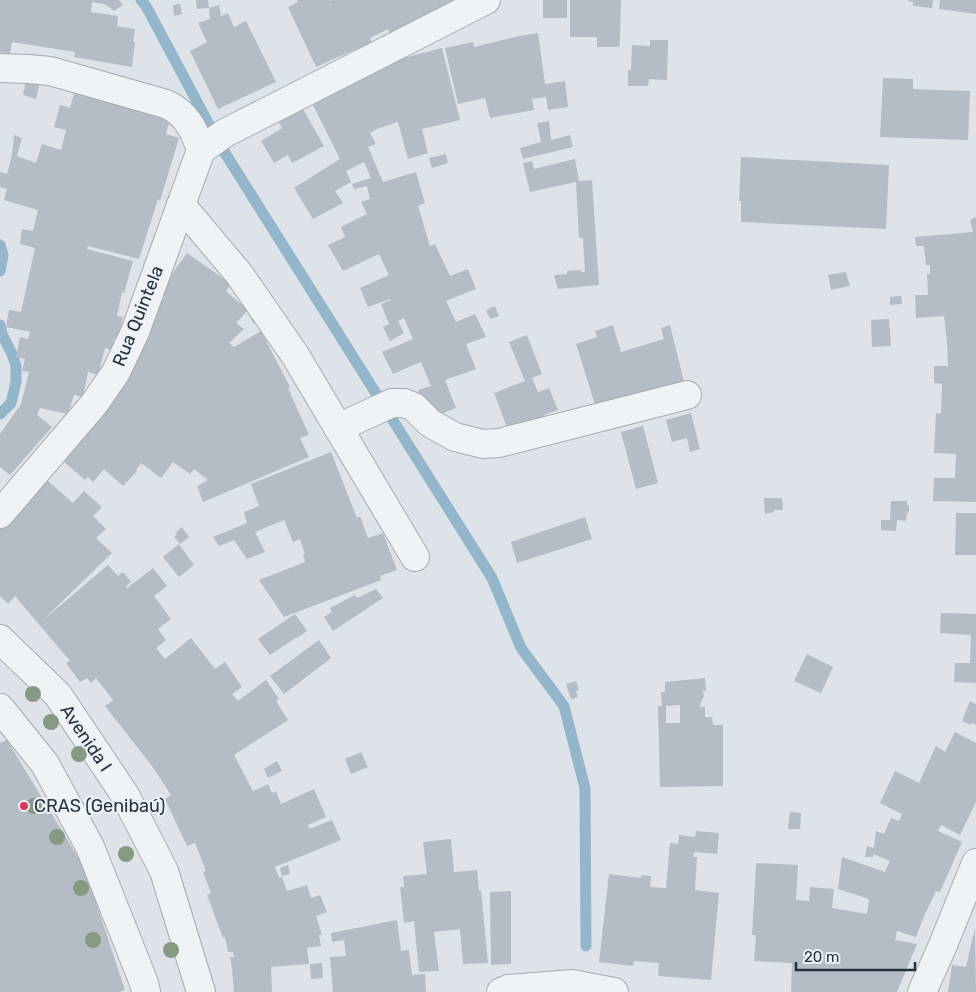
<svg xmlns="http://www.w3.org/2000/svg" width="976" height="992" font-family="Rubik,sans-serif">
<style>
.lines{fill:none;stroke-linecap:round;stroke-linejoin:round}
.stream{stroke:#94b6cb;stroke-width:11}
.building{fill:#b4bcc5;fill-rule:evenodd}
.minor-casing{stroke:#a2aab2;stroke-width:30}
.minor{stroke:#f0f3f6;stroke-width:28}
.tree{fill:#869983}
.poi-dot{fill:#d83663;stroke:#ecf1f6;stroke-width:2}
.labels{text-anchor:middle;stroke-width:4;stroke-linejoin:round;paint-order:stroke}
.street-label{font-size:18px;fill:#253240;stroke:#ecf1f6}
.poi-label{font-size:18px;fill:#253240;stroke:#ecf1f6;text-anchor:start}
</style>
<rect width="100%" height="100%" fill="#dde3e8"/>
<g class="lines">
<g class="stream">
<polyline points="141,0 146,6 220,145 492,578 521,648 564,706 585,788 586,946"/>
<polyline points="0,245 3,255 0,271"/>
<polyline points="0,325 2,334 12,354 16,366 16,382 11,403 0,414"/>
</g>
</g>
<g class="building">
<polygon points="0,0 119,0 123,5 114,11 108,6 104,4 92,2 91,12 118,16 117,26 135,29 133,42 135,42 132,67 74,57 75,52 12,42 10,54 0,52"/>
<polygon points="196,0 208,0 209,8 197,9"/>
<polygon points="297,0 329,0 330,1 332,0 463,0 390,34 388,29 370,38 372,42 316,67 288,7 298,2"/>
<rect x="543" y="0" width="24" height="18"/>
<polygon points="570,0 621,0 620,41 619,47 597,47 597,37 570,37"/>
<polygon points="908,0 933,0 932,8 913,6 913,2 908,1"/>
<polygon points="940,0 976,0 976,14 939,9"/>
<polygon points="180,4 182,14 174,16 173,5"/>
<polygon points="219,5 221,16 228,13 234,27 246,21 276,82 218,109 190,51 207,42 198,23 210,19 209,8"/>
<polygon points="538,33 545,84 565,81 568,107 548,110 546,97 532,99 534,110 490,118 485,98 458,104 445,48 473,42 474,47 519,36"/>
<polygon points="650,40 668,40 667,80 649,79 648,86 628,86 628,70 631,70 632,45 650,46"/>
<polygon points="442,48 460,120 422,129 428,153 408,159 398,122 377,129 370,133 376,144 368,147 383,182 416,172 425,203 418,206 430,246 435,244 450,276 468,269 476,289 446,301 456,322 475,314 486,337 466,344 476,369 445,380 456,408 431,418 418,390 431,386 421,362 393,374 382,352 413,339 404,318 398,321 404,333 390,341 383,327 389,324 381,304 391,300 390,299 368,307 360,288 389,275 379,254 343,271 328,245 345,237 341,227 367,214 361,202 370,199 367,186 354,189 352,184 371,178 364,162 346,171 351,182 335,191 343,203 313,219 294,188 340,159 310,99 383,66 404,58"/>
<polygon points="28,69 42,73 36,99 23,95"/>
<polygon points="883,78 913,79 913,89 970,91 968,140 880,137"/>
<polygon points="77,83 173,109 166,134 179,138 160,201 158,199 139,259 88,246 87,249 133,261 124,293 122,292 117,316 123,317 118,339 114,338 112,350 105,348 98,375 88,372 83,397 74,395 68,414 40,408 37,415 52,427 10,475 0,467 0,434 21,404 29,372 22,371 25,359 16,357 20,337 28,339 30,332 6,327 9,310 21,312 35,248 20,244 22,229 33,231 38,210 4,200 7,189 0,187 0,172 7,174 12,155 14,135 22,138 17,156 36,163 42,144 61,150 66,130 54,127 60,105 70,108"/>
<polygon points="299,102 324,146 292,163 288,155 274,163 261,141 282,128 274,113"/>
<polygon points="549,121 551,140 570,135 573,147 523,159 520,148 541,142 537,123"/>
<polygon points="446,154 448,163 432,168 429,158"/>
<polygon points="741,157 889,165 886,229 741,222 741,201 739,201"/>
<polygon points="575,159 579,181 592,180 599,285 558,289 554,275 567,274 567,271 581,270 581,272 585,272 583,238 579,238 576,182 530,192 523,163 532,161 534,169"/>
<polygon points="976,217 976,502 933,501 934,478 955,478 956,454 934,453 936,413 941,414 942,384 934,383 934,366 948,366 947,343 944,316 916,318 915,295 928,295 927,274 930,274 930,265 926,265 924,246 916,246 915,237 973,232 970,220"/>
<polygon points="187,253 231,284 226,291 242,305 247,299 261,321 254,324 247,311 236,323 244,329 229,343 234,347 261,331 290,387 288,388 309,435 300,438 309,457 203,502 197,486 208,480 194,469 190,474 173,462 161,478 141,463 136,470 137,471 123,486 104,469 93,482 88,477 85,480 56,455 103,407 135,366 127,360 139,340 155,320 149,316 165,297 158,293"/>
<polygon points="846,272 850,286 831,290 828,275"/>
<polygon points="901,296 902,304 890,305 890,297"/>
<polygon points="495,306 499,316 490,319 486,310"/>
<polygon points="889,319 891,346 872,347 871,320"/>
<polygon points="613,325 621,352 664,339 661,328 670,325 685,386 597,411 576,344 597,337 595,331"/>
<polygon points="527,335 542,374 532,378 538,392 549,388 558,410 544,415 549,425 511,438 494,393 525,381 509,342"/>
<polygon points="691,413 700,449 690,452 687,438 672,442 666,420"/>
<polygon points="643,426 658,483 636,489 621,432"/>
<polygon points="331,452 357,518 360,516 368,538 383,533 397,570 380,576 381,580 284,617 259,580 305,562 303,555 305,554 300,539 293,542 284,520 255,532 265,552 247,559 234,540 219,546 213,537 247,523 244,512 259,506 251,484"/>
<polygon points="39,473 73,503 84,491 102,507 93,516 106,529 96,538 112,553 42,621 108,565 118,576 123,572 131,582 126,586 127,588 153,568 167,586 154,596 171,619 158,629 166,640 156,648 165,659 191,638 215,669 225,662 242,687 232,694 238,701 266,680 279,699 276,701 288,720 234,755 253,791 268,784 272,793 276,791 281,804 314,789 326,817 308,825 309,829 332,820 341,840 275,867 279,878 282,877 287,891 307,885 311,898 320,895 327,912 316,916 322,935 319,935 321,946 307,948 309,964 271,967 272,992 234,992 232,969 230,957 234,957 233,952 228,952 225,937 223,938 207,895 211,893 203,872 206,871 195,843 187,846 165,799 171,795 152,766 105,706 113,700 96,678 91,683 87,678 80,682 66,663 70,661 15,596 8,604 0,596 0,518"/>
<polygon points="764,498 782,498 783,510 774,510 774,512 765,514"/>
<polygon points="891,501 907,501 907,505 909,505 909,512 907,513 906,521 897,520 896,531 881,530 881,520 890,520"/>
<polygon points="956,513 976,513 976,555 955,555"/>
<polygon points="585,517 592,539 517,563 511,542"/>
<polygon points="182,527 189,537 180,544 174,537 177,534 175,533"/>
<polygon points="179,544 194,565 179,577 163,557"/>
<polygon points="376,589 383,598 333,631 324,617 332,612 330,608 355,595 357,598"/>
<polygon points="941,613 976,614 976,683 954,682 955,663 970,663 971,635 940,633"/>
<polygon points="295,614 307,631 297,638 297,637 270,655 258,639"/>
<polygon points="319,640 331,658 284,694 270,676"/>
<polygon points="807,654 833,667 821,693 794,681"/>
<path d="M705 678 706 691H703L704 697 702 699 700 707H705V717H712L713 725H723V786L660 787 658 706H662L661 692H665V682ZM680 705V723H666V706Z"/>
<polygon points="576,681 579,690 576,691 578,697 571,699 566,684"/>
<polygon points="970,701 976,704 976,725 972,723 971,725 962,721"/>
<polygon points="955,732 976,743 976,802 960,835 941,825 938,831 962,842 940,892 936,891 924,916 916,937 897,931 895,940 917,944 897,992 791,992 792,963 754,961 756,935 752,935 756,863 798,865 796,900 809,901 810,887 834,889 832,908 867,914 869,899 838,889 842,857 885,872 890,861 873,854 873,857 865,857 867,846 874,848 876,831 884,834 891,818 899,821 902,814 880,803 895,771 919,783 936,746 945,752"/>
<polygon points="7,740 85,869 125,990 119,992 0,992 0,743"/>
<polygon points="361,752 368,767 351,774 345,759"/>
<polygon points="277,761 282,771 268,778 264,769"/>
<polygon points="790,812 801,813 800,829 788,829"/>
<polygon points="696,831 719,833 717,854 694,852 693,857 697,857 695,890 719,893 711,980 658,976 659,963 634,961 633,966 599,962 609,874 641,878 641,875 651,876 650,887 666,888 670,843 678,844 679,835 695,837"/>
<polygon points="451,839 454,872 477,870 479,891 481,890 488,963 463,964 460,929 434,932 439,971 419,972 414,921 404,923 400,887 404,887 403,876 427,874 423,842"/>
<polygon points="288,865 290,874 282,876 280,868"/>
<polygon points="511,891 511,964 491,965 490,892"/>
<polygon points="397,920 401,951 409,950 412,975 425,974 426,992 333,992 330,957 346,956 344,940 332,942 331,933"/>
<polygon points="975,928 976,992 948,992 952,965 966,967"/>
<polygon points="322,963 323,978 311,979 310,964"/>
</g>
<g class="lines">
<defs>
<g id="minor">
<path d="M0 68 28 69 50 71 166 104C186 113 194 129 201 150"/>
<polyline points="181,205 239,274 295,355 415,557"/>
<polyline points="338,428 392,403 404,403 414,407 430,423 455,437 483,444 499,443 687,395"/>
<polyline points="0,514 94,404 116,372 135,332 201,150 225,133 486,0"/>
<polyline points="0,639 58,695 125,795 164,871 201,992"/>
<polyline points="0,708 45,764 90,847 144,983 146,992"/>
<polyline points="501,992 508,989 572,984 614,992"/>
<polyline points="922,992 943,945 976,863"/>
</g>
</defs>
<use href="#minor" class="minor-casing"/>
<use href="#minor" class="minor"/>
</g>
<g class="tree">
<circle cx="33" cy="694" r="8"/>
<circle cx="51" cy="722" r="8"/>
<circle cx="79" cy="754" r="8"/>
<circle cx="34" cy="806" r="8"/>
<circle cx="57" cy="837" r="8"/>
<circle cx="126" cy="854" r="8"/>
<circle cx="81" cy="888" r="8"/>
<circle cx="93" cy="940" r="8"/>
<circle cx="171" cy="950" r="8"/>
</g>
<circle class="poi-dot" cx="24" cy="806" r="5"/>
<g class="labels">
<g class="street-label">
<text transform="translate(138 316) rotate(-68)" y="6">Rua Quintela</text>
<text transform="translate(86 738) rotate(56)" y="6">Avenida I</text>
</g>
<g class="poi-label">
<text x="34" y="812">CRAS (Genibaú)</text>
</g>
</g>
<path d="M796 962v8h119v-8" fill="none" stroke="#253240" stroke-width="2.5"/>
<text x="804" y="962" font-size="15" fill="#253240" stroke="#ecf1f6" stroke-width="4" paint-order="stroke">20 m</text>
</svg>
